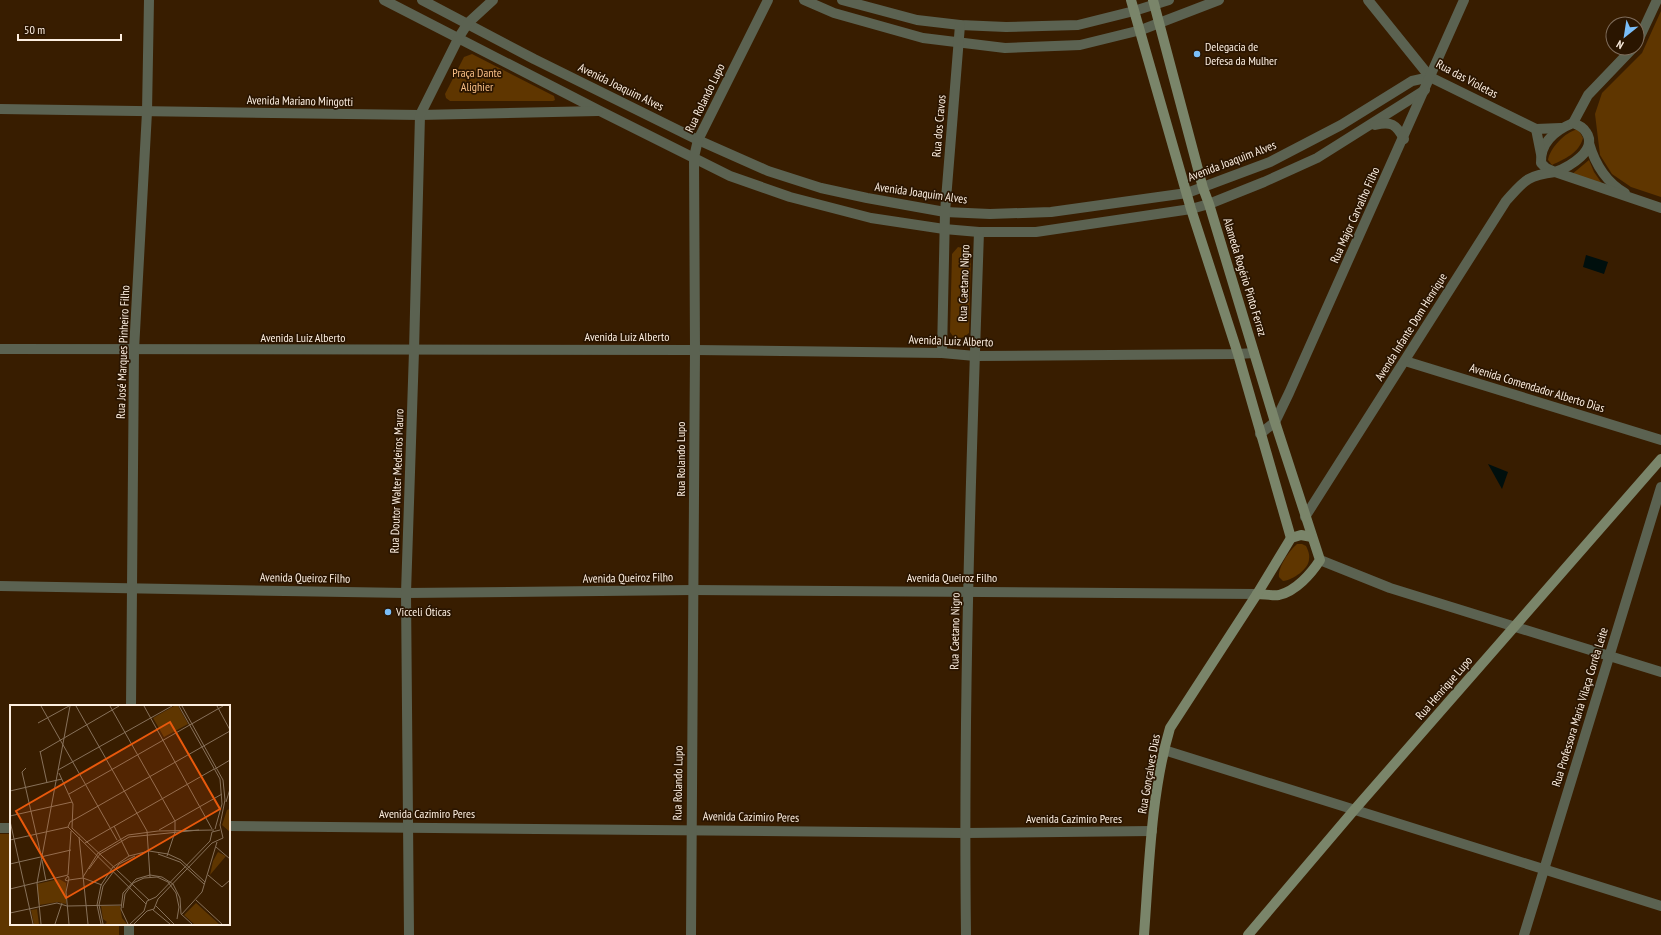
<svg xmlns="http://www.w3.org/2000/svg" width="1661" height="935" font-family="'PT Sans Narrow',sans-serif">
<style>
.green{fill:#5f3600}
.water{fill:#000f0d}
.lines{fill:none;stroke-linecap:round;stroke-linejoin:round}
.street{stroke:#5b6251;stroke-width:10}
.secondary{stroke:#7a856a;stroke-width:10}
.poi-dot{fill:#7abef8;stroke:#2a1500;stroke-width:1.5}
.labels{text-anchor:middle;stroke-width:3.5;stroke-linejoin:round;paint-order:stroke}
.poi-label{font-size:12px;fill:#fdefe1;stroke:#2a1500;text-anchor:start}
.park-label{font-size:12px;fill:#f9bf86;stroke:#2a1500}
.street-label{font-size:12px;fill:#fdefe1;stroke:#2a1500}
.inset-road{fill:none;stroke:#87715a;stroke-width:1}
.view{fill:#e8590c;fill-opacity:0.15;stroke:#e8590c;stroke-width:2}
.inset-edge{fill:none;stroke:#fdefe1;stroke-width:2}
</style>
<rect width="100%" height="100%" fill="#381d00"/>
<g class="green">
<polygon points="1661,11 1661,197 1631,187 1612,174 1600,155 1595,114 1602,93 1642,53"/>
<polygon points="472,54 554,96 555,100 553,101 450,101 446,98 445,94 464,57"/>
<path d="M1578 129 1583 138C1579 153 1565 159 1552 165L1548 160C1550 148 1565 132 1578 129Z"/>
<polygon points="1589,160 1594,172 1603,185 1571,175"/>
<path d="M958 247 967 249 971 254 969 333C963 339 955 341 950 332L952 254Z"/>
<path d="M1297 544H1302L1306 546C1308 550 1310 555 1309 559 1309 569 1293 580 1283 581L1279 577C1278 567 1289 551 1297 544Z"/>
<polygon points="0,834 11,834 11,924 119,924 119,935 0,935"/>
</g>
<g class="water">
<polygon points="1586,255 1608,262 1604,274 1583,267"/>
<polygon points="1488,464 1508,472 1502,489"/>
</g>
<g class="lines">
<g class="street">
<polyline points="384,0 600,111 730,176 790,197 871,218 944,229 979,232 1036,232 1191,209 1209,204 1264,182 1317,158 1425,90"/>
<polyline points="422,0 534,59 698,140 768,171 821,188 867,198 945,212 990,214 1051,212 1187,193 1270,162 1341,125 1412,81 1430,77"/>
<polyline points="804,0 834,13 923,38 1005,48 1080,45 1141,30 1219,0"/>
<polyline points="842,0 917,20 960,25 1006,27 1078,25 1134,11 1169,0"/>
<polyline points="1368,0 1430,77 1536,129 1561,128"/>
<polyline points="1637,43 1657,0"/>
<polyline points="0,109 420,115 598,111"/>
<path d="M1573 123C1579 125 1583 127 1586 132 1599 150 1569 167 1555 172L1546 168 1541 163C1540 142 1556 130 1573 123Z"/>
<polyline points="1573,123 1588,95 1633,48"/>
<path d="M1375 125C1391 121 1396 124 1404 139"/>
<polyline points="1536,129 1541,154"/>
<path d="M1589 143C1595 164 1606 182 1625 193"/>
<polyline points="0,349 695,350 942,353 975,356 1238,354 1254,353"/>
<polyline points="942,353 945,212 960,25"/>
<polyline points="1405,361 1661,440"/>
<polyline points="1260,434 1275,422 1289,393 1464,0"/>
<path d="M1305 517 1506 201C1525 180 1526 176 1555 172L1661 208"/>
<polyline points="1320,560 1390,588 1661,672"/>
<polyline points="0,586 406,593 693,590 1257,594"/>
<polyline points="131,706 134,350 147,112 149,0"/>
<polyline points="1164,750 1661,906"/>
<polyline points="229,826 965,833 1152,831"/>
<polyline points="0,828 11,828"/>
<polyline points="129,935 129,924"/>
<polyline points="409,935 406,593 414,351 420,115 459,37 468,23 493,0"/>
<polyline points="691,935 695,350 694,157 698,140 768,0"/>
<path d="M966 935C963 701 971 466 979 232"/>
<polyline points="1524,935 1661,487"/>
</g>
<g class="secondary">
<polyline points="1131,0 1191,209 1238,354 1291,538"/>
<path d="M1153 0 1203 188 1209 204 1275 422 1320 560C1311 574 1296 591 1279 595 1272 596 1264 594 1257 594"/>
<polyline points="1291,538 1301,535 1312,537"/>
<path d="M1144 935C1149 868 1151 792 1170 728L1257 594 1291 538"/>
<polyline points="1248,935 1355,809 1661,459"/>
</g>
</g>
<g class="poi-dot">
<circle cx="1197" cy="54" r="4"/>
<circle cx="388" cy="612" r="4"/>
</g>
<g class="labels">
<g class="poi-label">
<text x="1205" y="51">Delegacia de<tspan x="1205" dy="14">Defesa da Mulher</tspan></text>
<text x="396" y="616">Vicceli Óticas</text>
</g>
<g class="park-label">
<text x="477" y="77">Praça Dante<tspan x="477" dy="14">Alighier</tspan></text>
</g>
<g class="street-label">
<text transform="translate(1467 79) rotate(28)" y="4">Rua das Violetas</text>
<text transform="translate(621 87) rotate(26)" y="4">Avenida Joaquim Alves</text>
<text transform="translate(705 98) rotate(-64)" y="4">Rua Rolando Lupo</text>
<text transform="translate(300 101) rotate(1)" y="4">Avenida Mariano Mingotti</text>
<text transform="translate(939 126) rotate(-85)" y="4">Rua dos Cravos</text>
<text transform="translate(1232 161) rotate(-21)" y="4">Avenida Joaquim Alves</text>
<text transform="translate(921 193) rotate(8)" y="4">Avenida Joaquim Alves</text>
<text transform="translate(1355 215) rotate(-66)" y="4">Rua Major Carvalho Filho</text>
<text transform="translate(1245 277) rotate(73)" y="4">Alameda Rogério Pinto Ferraz</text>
<text transform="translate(964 283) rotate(-88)" y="4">Rua Caetano Nigro</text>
<text transform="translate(1411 327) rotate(-58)" y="4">Avenda Infante Dom Henrique</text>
<text x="627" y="341">Avenida Luiz Alberto</text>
<text x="303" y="342">Avenida Luiz Alberto</text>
<text transform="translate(951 341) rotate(2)" y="4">Avenida Luiz Alberto</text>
<text transform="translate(123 352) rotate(-88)" y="4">Rua José Marques Pinheiro Filho</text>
<text transform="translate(1537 388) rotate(17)" y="4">Avenida Comendador Alberto Dias</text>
<text transform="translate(681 459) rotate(-90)" y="4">Rua Rolando Lupo</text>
<text transform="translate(397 481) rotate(-88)" y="4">Rua Doutor Walter Medeiros Mauro</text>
<text transform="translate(305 578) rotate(1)" y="4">Avenida Queiroz Filho</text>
<text transform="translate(628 578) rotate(-1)" y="4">Avenida Queiroz Filho</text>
<text x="952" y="582">Avenida Queiroz Filho</text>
<text transform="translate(955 631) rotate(-89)" y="4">Rua Caetano Nigro</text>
<text transform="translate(1444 688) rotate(-49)" y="4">Rua Henrique Lupo</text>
<text transform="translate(1580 707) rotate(-73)" y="4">Rua Professora Maria Vilaça Corrêa Leite</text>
<text transform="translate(1149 774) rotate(-80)" y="4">Rua Gonçalves Dias</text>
<text transform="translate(678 783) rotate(-89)" y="4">Rua Rolando Lupo</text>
<text x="427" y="818">Avenida Cazimiro Peres</text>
<text transform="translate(751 817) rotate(1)" y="4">Avenida Cazimiro Peres</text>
<text x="1074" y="823">Avenida Cazimiro Peres</text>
</g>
</g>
<g transform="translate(10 705)">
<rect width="220" height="220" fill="#381d00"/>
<path d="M164 1H168L178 19 154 32 143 13ZM220 104V127L212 120 217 105ZM208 147 216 151 200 170 203 156ZM49 174 56 178V199L48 197 29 200 27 179ZM186 198 209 219H184L174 210ZM91 201H110L112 213 117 219H95L97 217 93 214ZM27 204 29 219H24L21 205Z" fill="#5f3600"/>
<path class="inset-road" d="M31 1 107 135M66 1 137 126 140 172M100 1 165 116V127L157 151M134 1 202 124M169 1 210 74 212 99 205 124M207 1 220 25M28 18 59 1M30 46 37 78M30 47 109 1M16 63 12 67 31 150M205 64 220 55M48 65 162 1M49 68 63 99 62 123M0 86 52 74M59 89 213 1M216 97 220 84M0 111 62 97M0 116 23 219M104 121 119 151M58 122 60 117 220 26M58 122 136 199M62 123 139 195M149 125 212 89M69 132 78 219M0 135 58 122M75 138 204 64M206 142 220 154M148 149 170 157 194 179M32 155 36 176M0 159 61 145M79 164 90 149 119 132 189 125M198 170 212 182 220 175M73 172 88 148 118 130 148 126 204 125M59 175 73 173 92 180M58 176 55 175 58 171 59 173 56 187 59 219M0 184 58 170 61 126M186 195 212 219M146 201 164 219M113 203 115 189 123 178 134 173 147 172 158 177 166 188 169 202 167 214M143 205 160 219M0 208 47 198 57 201 112 200M171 210 192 187 207 137M31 219 27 178 60 1M45 219 52 198M91 219 87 200 91 180 103 162 119 151 139 146 158 149 171 155 195 177M93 219 89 200 93 181 109 159 125 151M118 219 111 204 113 188 126 174 140 170 152 172 163 179 170 193 171 209 182 219M120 219 134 206 137 196 146 192 200 136 202 127 210 125M124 219 137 206 144 204 148 194 202 138 213 133 210 120 215 95 213 75 172 1"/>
<path class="view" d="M160 17 210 104 56 193 6 106Z"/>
<rect width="220" height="220" class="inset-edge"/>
</g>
<g transform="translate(1625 36) rotate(210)"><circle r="19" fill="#2a1500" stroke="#7e6c5a"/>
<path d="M0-3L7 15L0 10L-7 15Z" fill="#7abef8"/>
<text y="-6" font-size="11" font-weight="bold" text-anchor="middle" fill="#fdefe1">N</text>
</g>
<path d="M18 34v6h103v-6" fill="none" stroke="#fdefe1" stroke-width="2"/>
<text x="24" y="34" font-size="12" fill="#fdefe1" stroke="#2a1500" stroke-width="3" paint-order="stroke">50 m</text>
</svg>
